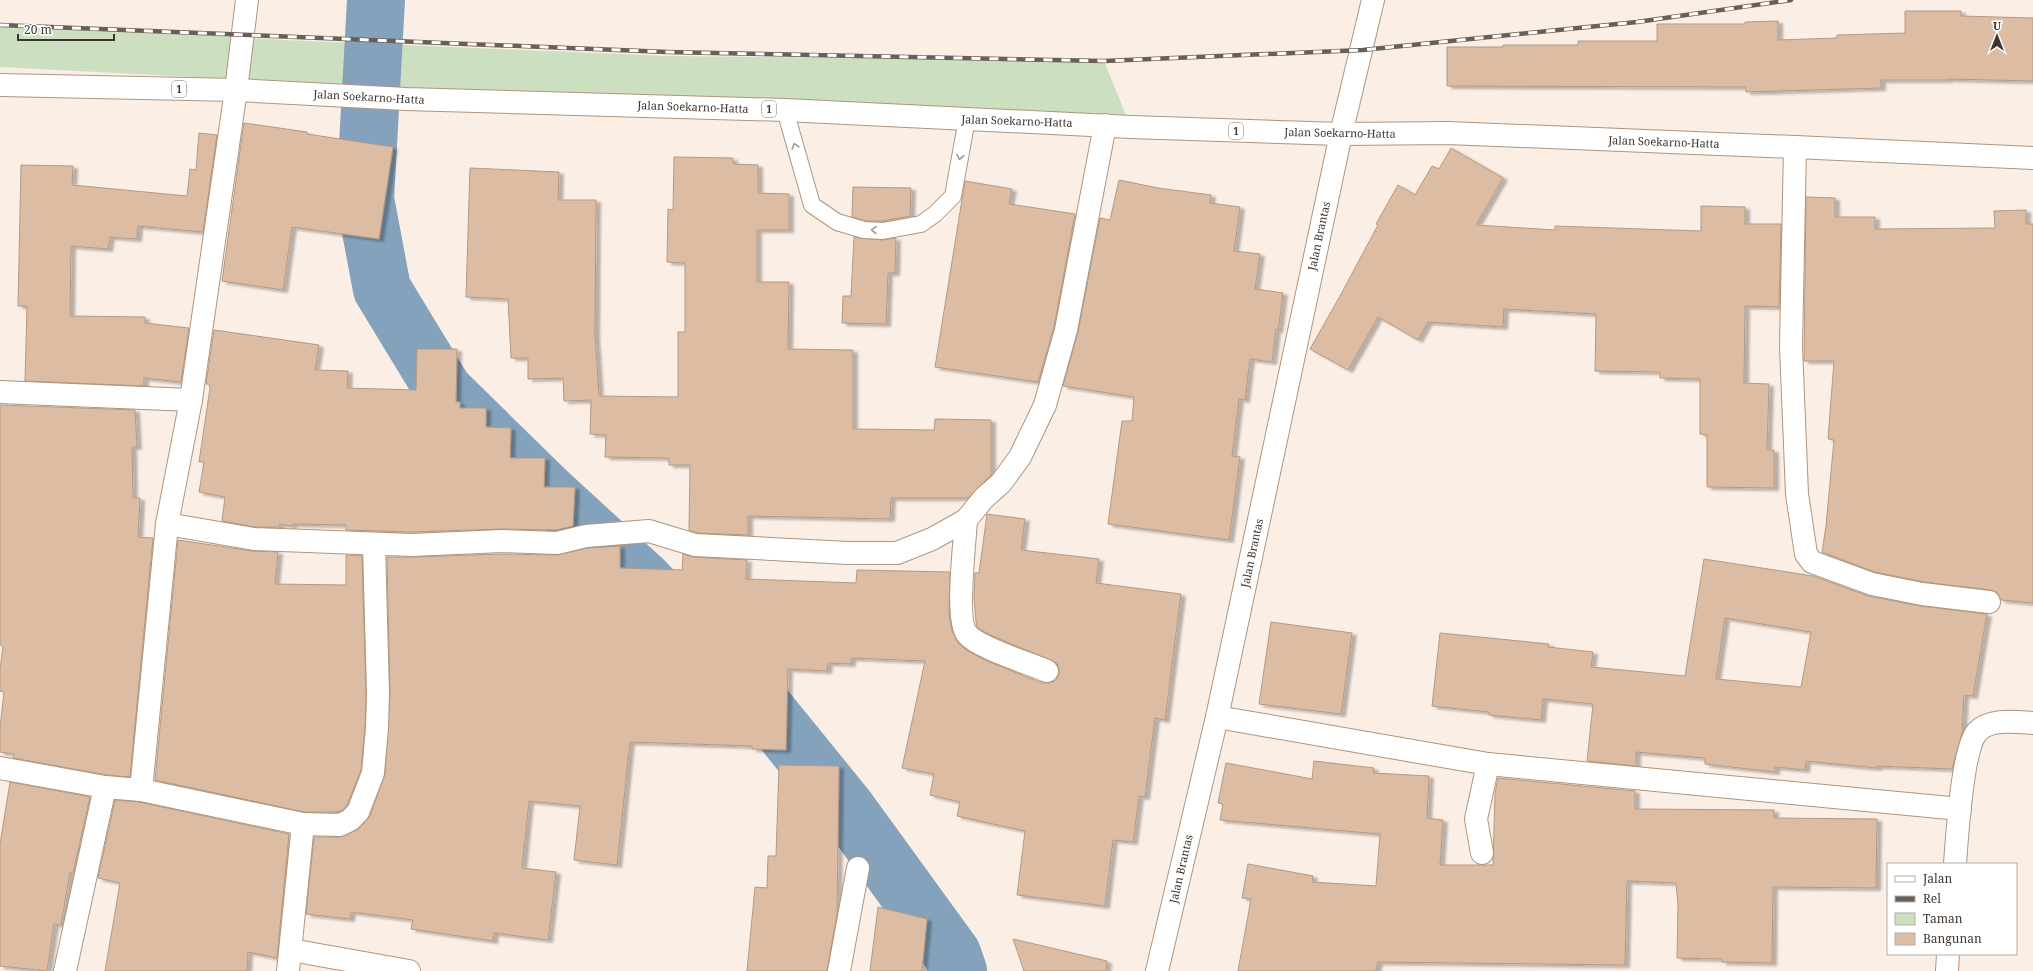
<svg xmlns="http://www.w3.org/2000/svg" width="2033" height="971" font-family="'Noto Serif',serif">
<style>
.green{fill:#cddfc1}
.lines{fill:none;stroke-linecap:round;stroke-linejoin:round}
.river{stroke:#84a2bb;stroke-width:58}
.building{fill:#dcbda3;stroke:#b59983;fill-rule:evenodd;filter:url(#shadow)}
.service-casing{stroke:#b0957e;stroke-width:18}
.minor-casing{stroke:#b0957e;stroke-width:24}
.secondary-casing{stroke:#b0957e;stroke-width:24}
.primary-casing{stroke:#b0957e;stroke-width:24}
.trunk-casing{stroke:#b0957e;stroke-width:24}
.service{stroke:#fff;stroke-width:16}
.minor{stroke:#fff;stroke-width:22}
.secondary{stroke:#fff;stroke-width:22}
.primary{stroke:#fff;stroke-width:22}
.trunk{stroke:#fff;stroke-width:22}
.rail-casing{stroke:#6a5f56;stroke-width:4.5}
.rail{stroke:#fff;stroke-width:3;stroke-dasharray:9;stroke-linecap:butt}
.oneway{stroke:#9f9a95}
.labels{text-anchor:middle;stroke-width:4;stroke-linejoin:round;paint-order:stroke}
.shield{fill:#fff;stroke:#79716b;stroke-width:1}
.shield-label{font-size:10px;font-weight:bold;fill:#3f342b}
.street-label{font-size:11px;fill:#3f342b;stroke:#fff}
</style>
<defs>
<filter id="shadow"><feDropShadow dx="4.5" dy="2.5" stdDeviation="1" flood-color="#0004"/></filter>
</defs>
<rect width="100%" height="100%" fill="#faeee5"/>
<polygon class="green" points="0,23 284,40 668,56 1104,61 1130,125 0,67"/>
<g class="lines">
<polyline class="river" points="376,0 365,199 382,289 444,391 547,492 643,580 755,696 846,808 952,954 958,971"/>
</g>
<g class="building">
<polygon points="1905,11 1961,11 1961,16 2033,18 2033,81 1948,79 1948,80 1881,80 1881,88 1746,92 1746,87 1447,86 1447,47 1503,47 1503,45 1578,45 1578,41 1657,41 1657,24 1745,24 1745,22 1778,21 1778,40 1837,38 1837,35 1905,33"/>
<polygon points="244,123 307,132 307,134 393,147 379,239 292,227 283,290 222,281"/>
<polygon points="199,133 217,135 203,232 138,226 137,239 110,237 108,249 71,246 70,316 145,317 145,323 189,328 181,382 144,378 144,386 25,381 27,306 18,306 21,165 73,166 72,185 187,196 190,169 196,170"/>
<polygon points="1451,148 1503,178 1476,225 1555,230 1555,226 1701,231 1701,206 1745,207 1745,224 1781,224 1779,307 1745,306 1744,383 1769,384 1767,450 1774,450 1774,488 1707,487 1707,435 1700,434 1700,379 1660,378 1660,372 1595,371 1596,314 1504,309 1503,327 1428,322 1418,340 1378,317 1348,370 1310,349 1340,296 1378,225 1376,224 1398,185 1415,195 1432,166 1439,169"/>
<polygon points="674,157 733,158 733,164 758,165 758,193 789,194 789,230 757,230 757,282 789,282 788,349 853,350 853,429 934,430 935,419 991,420 991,475 968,498 891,498 890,519 748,516 748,535 697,533 689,530 690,465 669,465 669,458 605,457 606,435 590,434 591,400 564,401 563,378 528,379 528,358 511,358 508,299 466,297 470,168 559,172 558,200 596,200 595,335 599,396 678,397 678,332 685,332 685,263 667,262 668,209 673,210"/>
<polygon points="1119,180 1158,188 1211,195 1210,203 1240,207 1234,251 1260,254 1255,289 1283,293 1278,331 1276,329 1272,362 1250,359 1245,400 1239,399 1232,456 1240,457 1229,540 1108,524 1122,421 1132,421 1134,397 1063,386 1078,332 1100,218 1110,220"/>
<polygon points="965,181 1012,189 1009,204 1075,214 1054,327 1038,382 935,367"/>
<polygon points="853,187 911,188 910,216 882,221 866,221 852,217"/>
<polygon points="1806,197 1835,198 1835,217 1875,217 1875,229 1995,228 1994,211 2026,210 2026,224 2033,224 2033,603 2001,600 1997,592 1990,590 1924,582 1875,572 1822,552 1826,526 1834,440 1828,439 1834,361 1804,361"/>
<polygon points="854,237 882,240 896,238 895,273 888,273 886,324 842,323 843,296 851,296"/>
<polygon points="214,330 319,345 315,370 348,371 347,388 416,390 417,349 457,349 456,402 460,402 460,408 486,408 486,427 511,428 510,458 545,458 544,487 575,487 573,526 556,530 501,529 412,532 346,530 346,525 293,524 292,526 280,524 279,527 255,527 222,521 225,497 199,492 204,462 199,462 210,388 209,384 206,384"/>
<polygon points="0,405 135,410 137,447 132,447 133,498 140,498 138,537 153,538 130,777 107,775 13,758 14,754 0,752 0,728 4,692 0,691 0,669 3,646 0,645"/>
<polygon points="987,514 1025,519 1021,550 1099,559 1096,583 1181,594 1165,720 1155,718 1145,797 1139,796 1133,842 1113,840 1105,906 1017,895 1025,831 957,816 960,802 930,795 934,774 902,768 925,661 851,658 851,664 828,663 827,671 788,669 786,750 752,749 752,746 630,742 617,865 574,860 580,806 529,801 522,868 556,872 548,940 494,933 493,941 411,929 413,920 351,912 350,919 306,914 314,837 340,837 359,829 370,816 385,774 390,694 387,557 413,557 502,554 557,555 588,548 620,546 620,568 682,570 683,554 694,557 747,560 746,579 856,583 857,570 950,572 949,615 952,631 958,643 966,650 987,661 1042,683 1049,683 1055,681 1059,675 1059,669 1057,663 988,634 977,627 976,622 974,597 975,573 979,573"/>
<polygon points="178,540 252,551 278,552 275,584 346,585 346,555 362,556 366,694 365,727 361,770 347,805 343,810 337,812 304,812 155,780"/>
<path d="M1704 559 1813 576 1868 596 1920 606 1987 614 1973 696 1964 695 1962 733 1952 769 1877 766V768L1806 761 1805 770 1775 767V772L1705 764V758L1636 752V766L1587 761 1593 704 1543 699 1541 720 1489 715V712L1432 706 1440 633 1549 644 1548 647 1593 652 1591 667 1685 676ZM1725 618 1811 632 1801 687 1716 679Z"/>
<polygon points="1271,622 1352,633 1341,714 1259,704"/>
<polygon points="1314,761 1374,768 1373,773 1429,776 1427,818 1443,820 1440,865 1493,865 1495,793 1498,778 1635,791 1635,809 1774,810 1774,818 1877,819 1876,888 1773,887 1772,963 1722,962 1722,959 1677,958 1678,905 1676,883 1627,881 1625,965 1378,962 1376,971 1238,971 1251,899 1242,898 1248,864 1313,876 1312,882 1376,886 1380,834 1220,820 1223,804 1218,803 1226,763 1312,779"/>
<polygon points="779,765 839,766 837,914 827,971 747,971 755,887 767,888 768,856 776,856"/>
<polygon points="10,782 90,797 73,873 70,872 61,925 54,924 47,971 0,966 0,844"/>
<polygon points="115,800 139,802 289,834 277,958 248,952 247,971 105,971 120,883 98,878"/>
<polygon points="878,907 927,919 922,971 870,971"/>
<polygon points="1013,939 1107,961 1106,971 1024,971"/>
</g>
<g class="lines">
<defs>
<polyline id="service" points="785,110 812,205 837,222 864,230 883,231 921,224 935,214 953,196 967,119"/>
<g id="minor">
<polyline points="1795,147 1791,346 1797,494 1806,554 1812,562 1872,584 1922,594 1989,602"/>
<polyline points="0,392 191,400"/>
<path d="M966 520C965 541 955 620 967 634 978 648 1029 663 1047 671"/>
<polyline points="167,524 254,539 412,545 502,541 557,543 586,536 649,531 695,545 848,553 897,553 932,539 966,520 984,498 1001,483 1020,457 1045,405 1066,330 1105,125"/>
<polyline points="1217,717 1488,764 1960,809"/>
<polyline points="0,768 105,787 141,790 303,824 340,825 350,820 358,812 373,773 377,728 378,694 374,544"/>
<polyline points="141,790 167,524 191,400 236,90 247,0"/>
<polyline points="1482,853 1476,819 1488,764"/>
<path d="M1955 864C1957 838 1962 750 1977 732 1990 718 2016 722 2033 723"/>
<polyline points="291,950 409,971"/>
<polyline points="65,971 105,787"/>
<polyline points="288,971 303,824"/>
<polyline points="839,971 858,868"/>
<polyline points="1947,971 1948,954"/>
</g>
<polyline id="secondary" points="1157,971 1217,717 1341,134"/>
<polyline id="primary" points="1341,134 1448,133 1795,147 2033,158"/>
<polyline id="trunk" points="0,85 236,90 406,99 785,110 1131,127 1341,134 1373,0"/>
</defs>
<use href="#service" class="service-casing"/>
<use href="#minor" class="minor-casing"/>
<use href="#secondary" class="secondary-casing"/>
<use href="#primary" class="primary-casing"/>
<use href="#trunk" class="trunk-casing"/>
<use href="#service" class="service"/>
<use href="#minor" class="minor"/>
<use href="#secondary" class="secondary"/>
<use href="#primary" class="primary"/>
<use href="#trunk" class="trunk"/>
<defs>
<polyline id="rail" points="0,25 667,52 1104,61 1363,50 1637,22 1791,0"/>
</defs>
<use href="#rail" class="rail-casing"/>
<use href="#rail" class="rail"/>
</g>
<defs><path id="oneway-chevron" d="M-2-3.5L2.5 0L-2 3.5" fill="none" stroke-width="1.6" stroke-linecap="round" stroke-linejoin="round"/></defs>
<g class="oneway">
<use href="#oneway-chevron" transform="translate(795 146) rotate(-106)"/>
<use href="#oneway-chevron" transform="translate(960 157) rotate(100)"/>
<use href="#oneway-chevron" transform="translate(874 230) rotate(-177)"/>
</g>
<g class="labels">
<g class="shield">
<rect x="172" y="81" width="14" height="16" rx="3"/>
<rect x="762" y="101" width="14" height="16" rx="3"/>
<rect x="1229" y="123" width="14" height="16" rx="3"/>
</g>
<g class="shield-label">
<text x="179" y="93">1</text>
<text x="769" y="113">1</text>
<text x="1236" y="135">1</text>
</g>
<g class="street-label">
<text transform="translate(369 97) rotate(3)" y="4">Jalan Soekarno-Hatta</text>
<text transform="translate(693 107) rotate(2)" y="4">Jalan Soekarno-Hatta</text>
<text transform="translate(1017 121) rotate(2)" y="4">Jalan Soekarno-Hatta</text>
<text transform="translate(1340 133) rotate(1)" y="4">Jalan Soekarno-Hatta</text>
<text transform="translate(1664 142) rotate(2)" y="4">Jalan Soekarno-Hatta</text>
<text transform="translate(1319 236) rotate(-78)" y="4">Jalan Brantas</text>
<text transform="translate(1252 553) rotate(-78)" y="4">Jalan Brantas</text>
<text transform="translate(1181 869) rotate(-77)" y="4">Jalan Brantas</text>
</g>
</g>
<rect x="1887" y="863" width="130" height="92" fill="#ffffff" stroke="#b2aeaa"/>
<rect x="1895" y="876" width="20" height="6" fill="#ffffff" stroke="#b2aeaa"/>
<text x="1923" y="883" font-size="12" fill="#3f342b">Jalan</text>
<rect x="1895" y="896" width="20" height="6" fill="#6a5f56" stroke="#b2aeaa"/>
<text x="1923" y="903" font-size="12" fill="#3f342b">Rel</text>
<rect x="1895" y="913" width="20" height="12" fill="#cddfc1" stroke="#b2aeaa"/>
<text x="1923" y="923" font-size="12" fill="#3f342b">Taman</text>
<rect x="1895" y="933" width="20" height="12" fill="#dcbda3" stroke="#b2aeaa"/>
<text x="1923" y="943" font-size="12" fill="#3f342b">Bangunan</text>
<g transform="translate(1997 36)" stroke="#ffffff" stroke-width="3" paint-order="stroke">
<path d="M0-3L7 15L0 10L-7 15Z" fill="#3f342b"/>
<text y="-6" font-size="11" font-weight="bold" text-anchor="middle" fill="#3f342b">U</text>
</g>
<path d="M18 34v6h96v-6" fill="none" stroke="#3f342b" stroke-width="2"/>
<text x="24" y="34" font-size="12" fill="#3f342b" stroke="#ffffff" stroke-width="3" paint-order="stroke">20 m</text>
</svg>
